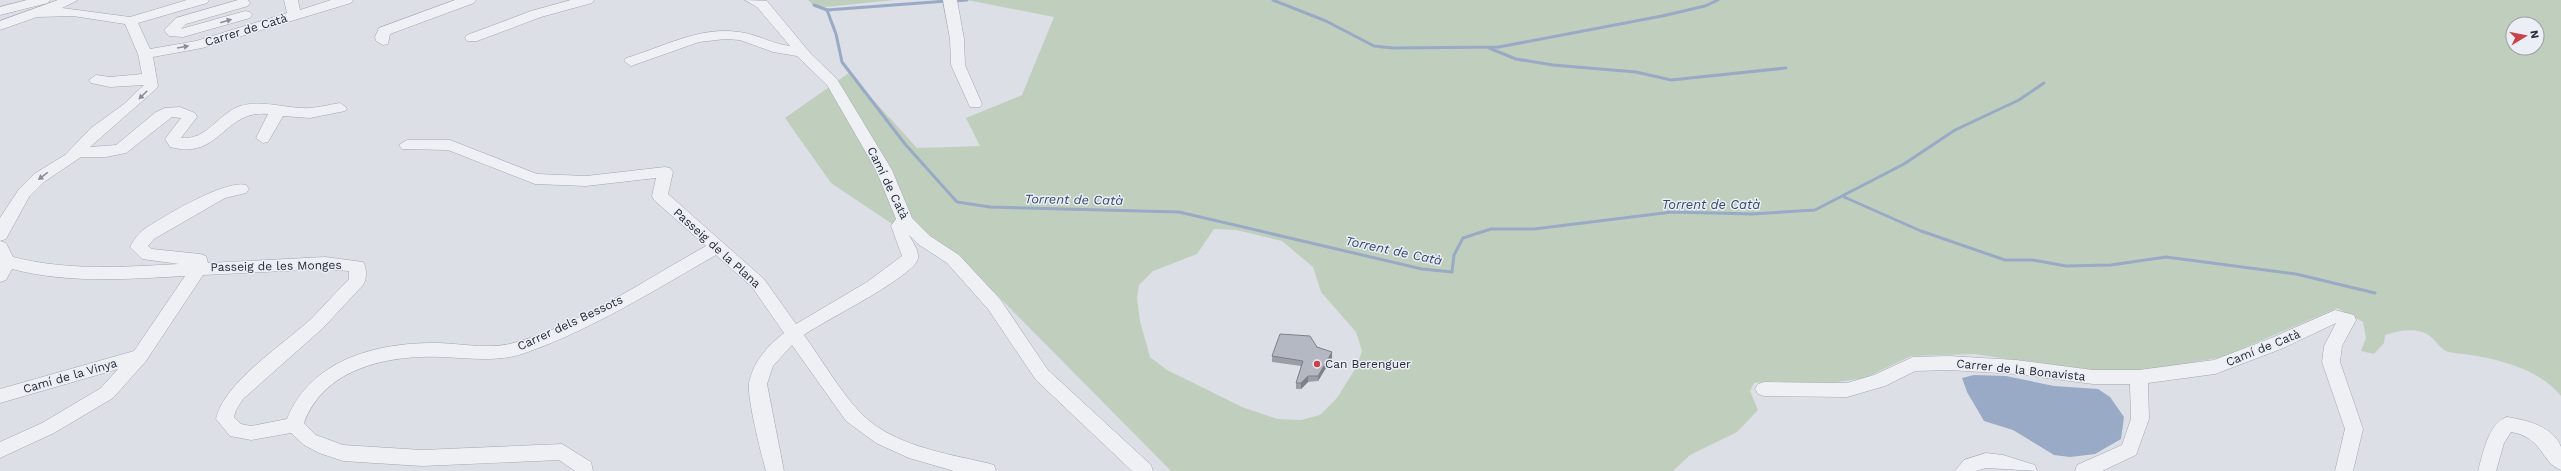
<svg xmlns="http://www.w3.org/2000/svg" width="2561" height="471" font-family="'Work Sans',sans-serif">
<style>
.green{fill:#c0cfbd;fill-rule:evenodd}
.water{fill:#98aac5}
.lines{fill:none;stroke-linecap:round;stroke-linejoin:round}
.stream{stroke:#98aac5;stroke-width:3}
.minor-casing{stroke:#a2a6af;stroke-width:1}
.minor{fill:#eef0f4;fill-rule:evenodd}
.wall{fill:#9b9ea7}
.shaded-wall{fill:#7e8188}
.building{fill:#b4b8c2;stroke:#7e8188}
.oneway{fill:#8a8e98}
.poi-dot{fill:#c9434b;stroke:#ebeef4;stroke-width:1.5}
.labels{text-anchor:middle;stroke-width:3;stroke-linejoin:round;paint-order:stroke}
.street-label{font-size:12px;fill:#262c3b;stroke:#ebeef4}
.poi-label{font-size:12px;fill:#262c3b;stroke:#ebeef4;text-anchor:start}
.water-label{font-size:13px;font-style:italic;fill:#32486e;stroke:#ebeef4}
</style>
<rect width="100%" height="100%" fill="#dcdfe6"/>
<g class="green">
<polygon points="808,0 894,0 816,8"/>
<path d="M967 0H2561V396C2542 371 2500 359 2470 355 2462 353 2453 354 2446 351 2440 348 2435 340 2430 336 2418 327 2399 330 2385 335L2384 343 2374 354 2361 351 2366 338 2363 322 2337 308 2223 357 2160 368 2100 373 1975 354 1911 356 1865 378 1817 385 1775 381 1754 383 1750 391 1758 410 1737 432 1690 455 1673 471H1171L994 292 831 183 785 118 849 73 917 148 980 146 966 118 1022 95 1054 17ZM2513 24H2537V48H2513ZM1214 229 1236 230 1282 241 1313 267 1321 292 1356 332 1362 351 1357 366 1337 398 1320 415 1301 420 1277 419 1242 407 1167 370 1150 357 1140 321 1137 298 1139 285 1153 271 1197 254Z"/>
</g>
<polygon class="water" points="1974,375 2006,376 2054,386 2098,389 2110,397 2124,417 2121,439 2095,454 2070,457 2054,455 2013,430 1984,421 1967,392 1962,378"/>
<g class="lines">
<g class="stream">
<polyline points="1273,0 1326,21 1374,46 1393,48 1499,47 1662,16 1705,6 1718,0"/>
<polyline points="954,1 967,0"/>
<polyline points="814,5 827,10 836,34 842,62 905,144 957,202 990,207 1179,212 1422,269 1452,272 1454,255 1463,238 1491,229 1534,229 1672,212 1752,214 1815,210 1904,164 1955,130 2019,100 2044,83"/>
<polyline points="827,10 947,1"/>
<polyline points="1489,48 1516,59 1553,65 1636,72 1671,80 1786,68"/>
<polyline points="1844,197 1921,231 2005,260 2033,260 2066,266 2111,265 2166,257 2296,274 2375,293"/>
</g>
<defs>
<g id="minor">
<polygon points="27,0 50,0 48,3 0,15 0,7"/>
<path d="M58 0H78L62 8 130 17 187 0H209L207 3 138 23 150 49 196 41 287 13 284 0H298L300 10 331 0H353L351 3 202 48 153 57 158 86 156 89 90 147 116 145 156 112 165 108 180 107 195 113 197 117 181 138C208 140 216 115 240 106 260 100 281 107 301 108 314 109 327 105 340 103L347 108 345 111 310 118 283 116 268 142 263 143 256 138 268 114C223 109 221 161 170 147L165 139 181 118 172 117 126 153 106 157H81L44 182 29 197 6 239 0 241V218L19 189 34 174 65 155 91 128 124 104 144 85 110 87 91 83 89 80 96 75 110 77 142 74 138 54 125 24 73 16 37 17 0 30V21Z"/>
<polygon points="238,0 248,0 250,3 248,6 186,24 181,29 245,11 250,12 252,15 250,18 183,37 169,36 164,30 176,18"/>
<polygon points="455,0 476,0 474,3 390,34 388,44 383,45 376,41 375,37 379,28"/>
<polygon points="571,0 594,0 592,3 541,17 477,41 467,41 465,38 467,35 531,11"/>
<path d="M745 0 767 1 811 54 837 79 892 170 912 218 930 236 959 255 1000 299 1048 370 1151 465 1153 471H1132L1036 380 988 309 947 263 918 244 909 235C912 241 919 250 918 258 916 276 823 321 804 335 822 360 838 388 858 410 889 445 944 453 987 463L994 465 996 471H954L909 458 876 443 846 421 792 345 773 366 767 384 784 471H766C761 454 747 398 749 383 753 362 768 345 784 333L752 287 716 255C655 290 594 328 528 352 499 363 471 358 441 357 388 355 324 368 304 423L316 435 343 445 422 450 562 444 591 462 593 471H575L559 460 422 466 343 461 319 453 304 445 291 433 251 440 230 436 216 419C223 383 284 344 311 319 324 306 336 292 349 279V271L325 269 203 275 146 361 113 398 54 433 0 458V442L42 423 101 388 118 369 0 403V389L134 351 185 276C127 279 69 284 12 269L6 280 0 282V241L6 243 13 257C68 271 124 267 179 264L142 259 130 247C133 241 138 234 143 230 162 217 226 179 246 185L249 189 246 193 225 198 154 239 148 246 152 249 200 254 206 256 208 263 325 257 363 262C367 268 367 279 363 285L323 328 243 399 236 410 234 417 241 424 251 426 287 419C311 358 380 342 439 343 465 344 492 350 517 342 581 324 648 278 706 246L654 200 652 196 656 178 586 186 535 184 448 150 402 149 399 145 407 140H450L537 174 586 176 665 167 670 168 673 172 668 194 764 279 796 324 867 282 902 256 891 226 896 219 876 170 827 85 797 56 773 52 740 40 725 39 699 42 631 66 624 61 626 58C663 47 700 26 739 32 757 34 772 44 790 46L757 7Z"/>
<polygon points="943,0 957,0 964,39 965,65 982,104 980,107 970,107 951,65 950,39"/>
<polygon points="2335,310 2354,315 2356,320 2342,346 2340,362 2363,429 2353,471 2335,471 2345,429 2322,362 2324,346 2336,323 2281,349 2215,374 2148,383 2149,419 2136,455 2102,471 2075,471 2077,465 2122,445 2131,419 2130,384 2093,384 2016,374 1949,370 1915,371 1885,386 1847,397 1764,396 1758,394 1755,389 1758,384 1764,382 1847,383 1874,375 1913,357 1949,356 2016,360 2093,370 2139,370 2214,360 2269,339"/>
<path d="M2507 417C2526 420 2553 426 2561 447 2561 453 2561 463 2561 470 2541 463 2543 437 2511 432L2504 443 2496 471H2478C2483 454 2488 423 2507 417Z"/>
<polygon points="1986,453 2003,455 2035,465 2037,471 1986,468 1976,471 1955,471 1964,460"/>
</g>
</defs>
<use href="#minor" class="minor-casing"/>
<use href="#minor" class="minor"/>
</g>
<polygon class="wall" points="1317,347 1332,352 1332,358 1318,381 1308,382 1301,389 1296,389 1296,383 1301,366 1272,362 1272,356"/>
<g class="shaded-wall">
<polygon points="1332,352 1332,358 1318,381 1318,376"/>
<polygon points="1308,376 1308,382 1301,389 1301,383"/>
</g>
<polygon class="building" points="1280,334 1310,336 1317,347 1332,352 1318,376 1308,376 1301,383 1296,383 1303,361 1272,356"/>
<defs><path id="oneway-solid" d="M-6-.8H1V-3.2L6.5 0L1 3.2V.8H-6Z"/></defs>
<g class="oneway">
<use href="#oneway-solid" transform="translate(226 21) rotate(-16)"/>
<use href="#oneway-solid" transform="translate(183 47) rotate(-10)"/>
<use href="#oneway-solid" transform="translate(143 95) rotate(135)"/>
<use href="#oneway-solid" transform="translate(43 176) rotate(143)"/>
</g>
<circle class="poi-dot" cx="1317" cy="364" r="4"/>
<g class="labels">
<g class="street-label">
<text transform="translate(246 30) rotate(-17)" y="4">Carrer de Catà</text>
<text transform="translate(888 183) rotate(64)" y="4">Camí de Catà</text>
<text transform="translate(717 248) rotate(42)" y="4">Passeig de la Plana</text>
<text transform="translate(276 266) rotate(-1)" y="4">Passeig de les Monges</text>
<text transform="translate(570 323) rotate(-25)" y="4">Carrer dels Bessots</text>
<text transform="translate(2263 348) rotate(-22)" y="4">Camí de Catà</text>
<text transform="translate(2021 370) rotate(6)" y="4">Carrer de la Bonavista</text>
<text transform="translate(70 376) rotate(-16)" y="4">Camí de la Vinya</text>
</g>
<g class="poi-label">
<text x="1325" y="368">Can Berenguer</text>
</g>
<g class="water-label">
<text transform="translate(1074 199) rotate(1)" y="5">Torrent de Catà</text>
<text x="1711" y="209">Torrent de Catà</text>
<text transform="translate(1394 250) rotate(12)" y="5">Torrent de Catà</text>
</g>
</g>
<g transform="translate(2525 36) rotate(80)"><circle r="19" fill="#ebeef4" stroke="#9ca0aa"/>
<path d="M0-3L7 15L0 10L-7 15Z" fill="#c9434b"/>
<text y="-6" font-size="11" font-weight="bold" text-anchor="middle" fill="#262c3b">N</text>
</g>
</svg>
